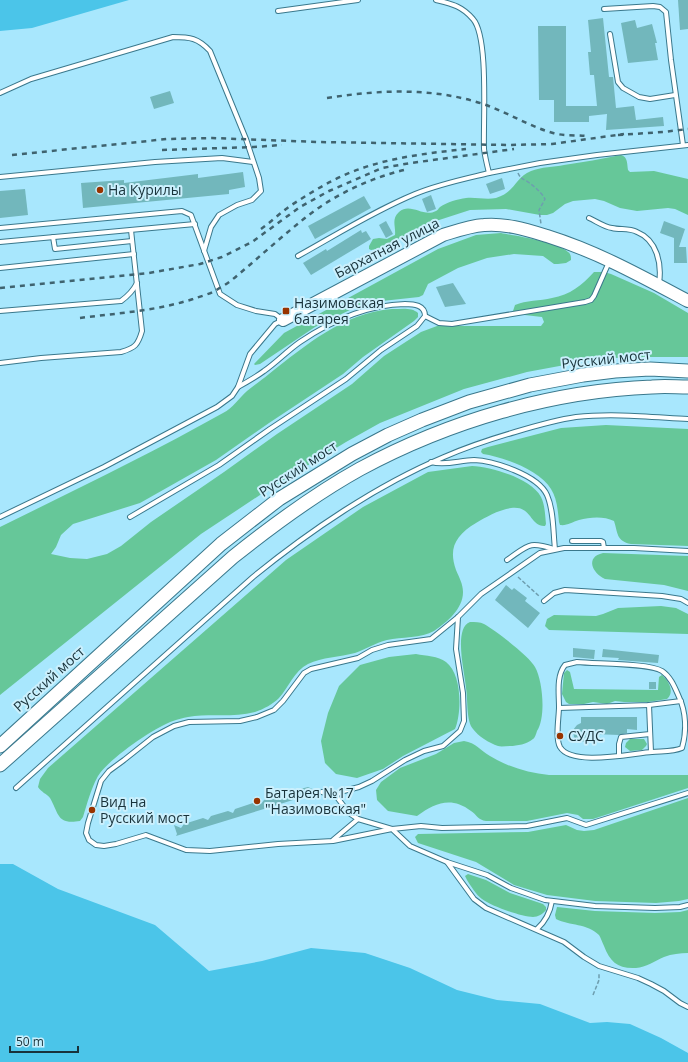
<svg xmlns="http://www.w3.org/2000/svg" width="688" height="1062" font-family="'Open Sans',sans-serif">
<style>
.green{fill:#66c799}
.water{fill:#4bc5e9}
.building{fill:#72b7bc}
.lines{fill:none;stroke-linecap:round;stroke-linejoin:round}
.lane-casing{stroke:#3a788c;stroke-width:6}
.secondary-casing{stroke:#3a788c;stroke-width:14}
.primary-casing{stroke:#3a788c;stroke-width:15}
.path{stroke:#6e9eaf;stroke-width:1.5;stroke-dasharray:4 2;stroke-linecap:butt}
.lane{stroke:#fff;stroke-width:4}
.secondary{stroke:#fff;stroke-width:12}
.primary{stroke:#fff;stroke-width:13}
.rail{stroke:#3f636f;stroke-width:2.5;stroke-dasharray:5 5;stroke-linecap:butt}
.poi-dot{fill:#983400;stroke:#cbf0fd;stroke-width:1.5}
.labels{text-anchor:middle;stroke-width:4;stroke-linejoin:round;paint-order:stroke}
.poi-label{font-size:14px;fill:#18323a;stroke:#cbf0fd;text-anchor:start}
.street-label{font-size:14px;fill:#18323a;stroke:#cbf0fd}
</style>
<rect width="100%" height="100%" fill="#a8e7fd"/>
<g class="green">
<path d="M621 155C628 157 627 164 628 170L630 172 654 171 688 179V215L675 209 668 208 637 211 620 208 604 201 595 199 573 201 565 204 553 213 547 215H540L506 209 470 210 433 222 377 249 371 250 369 249V246L373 239 379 238 387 239 395 235C396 227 391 219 399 212 411 202 423 218 436 211 438 210 438 209 440 207 447 202 458 199 466 198 476 197 486 200 496 198 516 192 515 177 531 171 541 167 554 167 564 165 583 162 602 159 621 155Z"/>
<path d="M501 233C516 236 557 242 568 252 571 254 571 257 571 260L566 263 558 264H554L543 256 514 254 487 258 458 268 428 284 423 295 419 297 382 301 356 307 315 327 260 364 255 365 254 364 284 333 438 249 476 235Z"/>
<path d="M594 272H604L611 274 654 293 688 313V357H648L613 358 581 362 527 372 464 389 380 423 346 442 269 489 201 534 0 695V527C75 490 150 454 223 413 233 408 239 398 247 391 254 385 262 380 269 374 306 345 343 313 392 309 401 309 412 307 418 313V317L414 321 363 357 343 374 269 423 216 460 140 503 73 524 61 535 56 547 51 554 70 558 87 559 107 554 121 546 151 522 224 472 277 434 352 384 384 356 421 332 437 326H541L544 322 542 317 516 314 513 311 515 305C526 300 540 301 552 298 570 295 582 285 594 272Z"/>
<path d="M606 425 688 429V546L631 544C616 541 618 533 614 521 604 516 590 517 579 520 572 522 567 526 560 525L559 522C558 512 557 498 551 489 540 470 503 457 483 454L481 452 482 449 488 447 561 428Z"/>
<path d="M472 466C491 467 531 478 541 497 545 505 545 515 546 524L545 526C530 527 532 505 511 508 498 510 486 517 476 523 456 535 448 548 456 570 459 577 463 584 463 592 463 609 447 622 434 631 422 638 401 637 387 640 375 643 366 649 355 653 340 657 322 657 308 664 294 671 289 687 279 698 273 704 264 709 255 712 233 718 210 713 188 717 183 718 178 719 173 721 155 727 105 761 97 778 91 789 87 804 83 817L80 821C57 825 59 814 50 798 47 794 41 792 38 787L40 779 48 768 286 560 363 507 428 472Z"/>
<path d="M603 553 688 556V591L664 585 605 579C592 573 585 557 603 553Z"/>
<polygon points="661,606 676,608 688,614 688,634 549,630 545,626 547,619 554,615 596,616 603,614 618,608"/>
<path d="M470 622C475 622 480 622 484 624 495 630 530 657 535 667 543 681 546 718 537 731 536 734 535 738 533 739 527 744 517 746 510 746 506 746 501 747 498 746 489 743 478 736 473 729 466 721 468 699 466 688 465 674 453 628 470 622Z"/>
<path d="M416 654C426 656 438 656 446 662 462 674 462 712 455 729L403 756 383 769 357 778 336 774 325 763 321 741 328 713 339 686 360 665 389 657Z"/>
<path d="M567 670 570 672 574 689 658 690 659 677 662 675C669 681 675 692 667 699L648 702H624L615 701 607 704 593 702 584 704H569L566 702 562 694 564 673Z"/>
<polygon points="630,739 644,739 647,744 646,746 642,750 630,751 625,747 626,743"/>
<path d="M464 741C476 743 480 750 490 756 508 767 528 773 549 775H688V788L593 819H583L578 815 567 813 527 821H486C478 820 477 815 471 811 451 796 435 803 417 816L388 811 377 800 376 790 381 782 400 768 436 754 454 743Z"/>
<polygon points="688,798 688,899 679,901 656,903 595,901 547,895 514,885 476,862 418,843 415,837 418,834 528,832 566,825 577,830 584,831 594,830"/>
<path d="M468 874 486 880 510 893 543 904 546 907V910C543 914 538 917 533 917 522 917 491 906 482 899 476 895 471 886 467 880L465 876Z"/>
<path d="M557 907 595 911 655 913 680 912 688 910V953C680 953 672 954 664 957 655 961 646 967 636 968 618 969 610 962 604 946 602 942 601 938 599 935 587 923 570 926 556 919L555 915Z"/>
</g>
<g class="water">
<polygon points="0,0 129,0 32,28 0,31"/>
<polygon points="0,864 13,864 58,889 155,925 209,971 262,961 311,948 365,953 410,968 457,990 497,1000 540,1004 590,1023 607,1022 630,1024 661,1038 688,1053 688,1062 0,1062"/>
</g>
<g class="building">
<polygon points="678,0 688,0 688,29 680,30"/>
<polygon points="603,18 609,77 613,77 616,108 634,106 636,120 663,117 664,126 606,130 607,114 589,116 589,122 554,122 554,100 539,100 538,26 566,26 566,106 597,106 594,75 590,75 588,52 591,52 588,20"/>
<polygon points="635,20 637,28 652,24 657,43 655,43 658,60 628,63 621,23"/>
<polygon points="170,91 174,103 154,109 150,97"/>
<polygon points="243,172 245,187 229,190 229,194 83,208 81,183 124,180 124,183 198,174 198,178"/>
<polygon points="502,178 505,189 490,194 486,184"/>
<polygon points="25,189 28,215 0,218 0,191"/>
<polygon points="431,195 436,209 427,212 422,199"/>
<polygon points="364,196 371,208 315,239 308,226"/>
<polygon points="386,221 393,234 386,238 379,225"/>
<polygon points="664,221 685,229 679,247 686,247 687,263 674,263 674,238 660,233"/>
<polygon points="361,230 362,233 366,231 371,239 311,275 303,263 326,249 327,251"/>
<polygon points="453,283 466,304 445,307 436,287"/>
<polygon points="506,585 512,590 514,588 527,598 525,601 540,613 528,628 495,600"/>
<polygon points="573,648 595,650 594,659 573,657"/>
<polygon points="603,649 659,655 658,663 618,660 619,658 602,657"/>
<rect x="649" y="682" width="7" height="7"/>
<polygon points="581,717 637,717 637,730 627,729 627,733 619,735 593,734 591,739 585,742 578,741 574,737 573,730 577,725 581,723"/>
<polygon points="308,787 319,792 176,836 177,834 174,825 181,828 184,824 203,818 208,820 211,816 228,811 233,813 235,809 256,802 261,804 264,800 267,799 267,793 273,791 276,796 280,795 285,796 288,792"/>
</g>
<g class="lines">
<defs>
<g id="lane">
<path d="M436 0C452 4 462 6 473 19 489 37 483 121 484 149 485 157 487 165 489 173L540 163 597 155 688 145"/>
<polyline points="604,9 653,6 660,7 666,12 671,60 683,145"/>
<polyline points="278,11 358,0"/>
<polyline points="610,34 618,82 623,88 639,97 650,99 675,95"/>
<path d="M0 93 31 79 173 37C190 37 198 38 210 51L246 139 259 178 261 191 252 200 237 205 219 215 211 227 204 251"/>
<polyline points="0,177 155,162 222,158 253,162"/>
<path d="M589 218C596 221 604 227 612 228 620 230 629 228 637 232 657 240 662 264 659 283"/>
<polyline points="0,228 182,211 191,215 220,294 237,305 256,311 275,314 283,320 275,324 250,354 238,387 232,396 217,407 104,467 0,517"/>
<polyline points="53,237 55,249 132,241"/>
<polyline points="0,242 195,224"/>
<path d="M298 256C336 235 374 211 415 194 439 184 464 179 489 173"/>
<polyline points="0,268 134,254"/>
<path d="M0 311 121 301C128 296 133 291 137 283"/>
<polyline points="425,316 439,323 452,324 585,302 591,300 594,296 609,262"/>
<path d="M0 363 41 358 121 352C135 348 138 345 142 331L131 230"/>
<path d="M431 462C446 466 460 460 474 460 494 461 538 475 547 495 554 511 553 532 555 549"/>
<path d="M130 517 219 465 270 429 346 379 381 350 417 326 425 316C425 305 414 304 405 304 366 305 331 321 300 342 287 351 277 362 264 371 256 377 247 382 238 387"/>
<polyline points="572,541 601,541 603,542 604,548"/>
<polyline points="688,551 634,548 564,548 540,553 481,594 458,617 431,639 388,645 372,650 358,658 311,669 304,673 283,701 274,710 257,717 240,721 189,722 174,726 153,737 124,760 109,771 101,781 88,823 86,833 89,840 96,845 104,846 116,844 146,835 186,850 210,851 278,844 333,841 392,829 410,846 447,862 487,875 511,888 545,900 595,906 655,908 680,907 688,905"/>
<path d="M507 560C529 545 528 541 554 549"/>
<polyline points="544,601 554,593 565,590 662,596 681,599 688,603"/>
<path d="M577 662C595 664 649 663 662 671 671 677 675 688 679 697 686 712 687 731 682 748 673 752 662 751 652 752 633 753 572 767 560 747 555 738 559 717 559 707 559 694 556 676 565 665Z"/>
<polyline points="649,705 651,752"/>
<polyline points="559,708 649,705 681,701"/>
<polyline points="619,756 619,744 621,737 650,734"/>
<path d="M16 788 253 577C308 532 377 485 444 457 467 447 491 439 515 432 535 426 555 420 576 417 613 413 651 417 688 419"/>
<polyline points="322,792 336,796 349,813 358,819 392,829 421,826 442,828 527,826 567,818 586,825 688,793"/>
<polyline points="336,796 340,792 359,787 372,781 405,760 424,751 443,746 460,731 464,721 463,693 456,649 458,617"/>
<polyline points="333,840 358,819"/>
<polyline points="447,862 474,899 486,908 564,942 584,957 599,966 638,978 651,984 664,991 680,1003 688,1007"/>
<path d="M537 929C546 921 550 913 552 901"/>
</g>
<path id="secondary" d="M283 320 443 235C456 231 470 226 484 225 505 223 527 230 547 236 598 252 641 276 688 301"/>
<g id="primary">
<polyline points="0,746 221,544 279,499 352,454 388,435 422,420 469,402 530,385 583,375 615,371 650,369 688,371"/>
<path d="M0 765 233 557C273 525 315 494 360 469 449 421 551 391 652 387 664 386 676 387 688 387"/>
</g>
</defs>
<use href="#lane" class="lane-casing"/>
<use href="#secondary" class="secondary-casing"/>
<use href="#primary" class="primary-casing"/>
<g class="path">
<path d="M518 173C520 178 523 179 528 182 534 186 541 192 545 199L539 210 541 224"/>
<polyline points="518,577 539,596"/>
<polyline points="593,995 599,980 599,974"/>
</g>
<use href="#lane" class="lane"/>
<use href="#secondary" class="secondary"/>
<use href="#primary" class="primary"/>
<g class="rail">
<path d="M327 98C379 90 432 87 483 104 507 112 528 126 553 133 563 136 576 135 586 136"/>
<polyline points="618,135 663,132 688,129"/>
<polyline points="162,150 254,147 282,145"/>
<polyline points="12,155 167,139 212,138 318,142 510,145 552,144 624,134"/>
<path d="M261 229C271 222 280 213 290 206 304 197 318 188 332 181 374 159 420 154 466 149"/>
<polyline points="0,288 149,273 200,264 222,257 252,242 300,207 329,191 382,168 411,163 514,149"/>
<path d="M80 318C118 313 156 311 193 299 201 296 211 294 218 289 231 282 241 272 252 263 268 249 284 235 300 222 331 196 369 178 408 169"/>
</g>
</g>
<g class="poi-dot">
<circle cx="100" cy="190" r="4"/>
<rect x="282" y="307" width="8" height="8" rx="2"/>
<circle cx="560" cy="736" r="4"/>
<circle cx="257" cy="801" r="4"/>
<circle cx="92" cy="810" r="4"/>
</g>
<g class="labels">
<g class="poi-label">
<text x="108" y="195">На Курилы</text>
<text x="294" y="308">Назимовская<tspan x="294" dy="16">батарея</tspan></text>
<text x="568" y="741">СУДС</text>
<text x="265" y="798">Батарея №17<tspan x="265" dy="16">"Назимовская"</tspan></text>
<text x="100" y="807">Вид на<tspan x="100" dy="16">Русский мост</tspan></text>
</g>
<g class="street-label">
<text transform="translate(387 248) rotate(-27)" y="5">Бархатная улица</text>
<text transform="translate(606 359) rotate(-6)" y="5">Русский мост</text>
<text transform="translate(298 469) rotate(-33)" y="5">Русский мост</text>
<text transform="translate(49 679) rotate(-42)" y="5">Русский мост</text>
</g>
</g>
<path d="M10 1046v6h68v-6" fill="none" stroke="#18323a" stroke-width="2"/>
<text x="16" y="1046" font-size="12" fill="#18323a" stroke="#cbf0fd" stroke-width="3" paint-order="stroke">50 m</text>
</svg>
